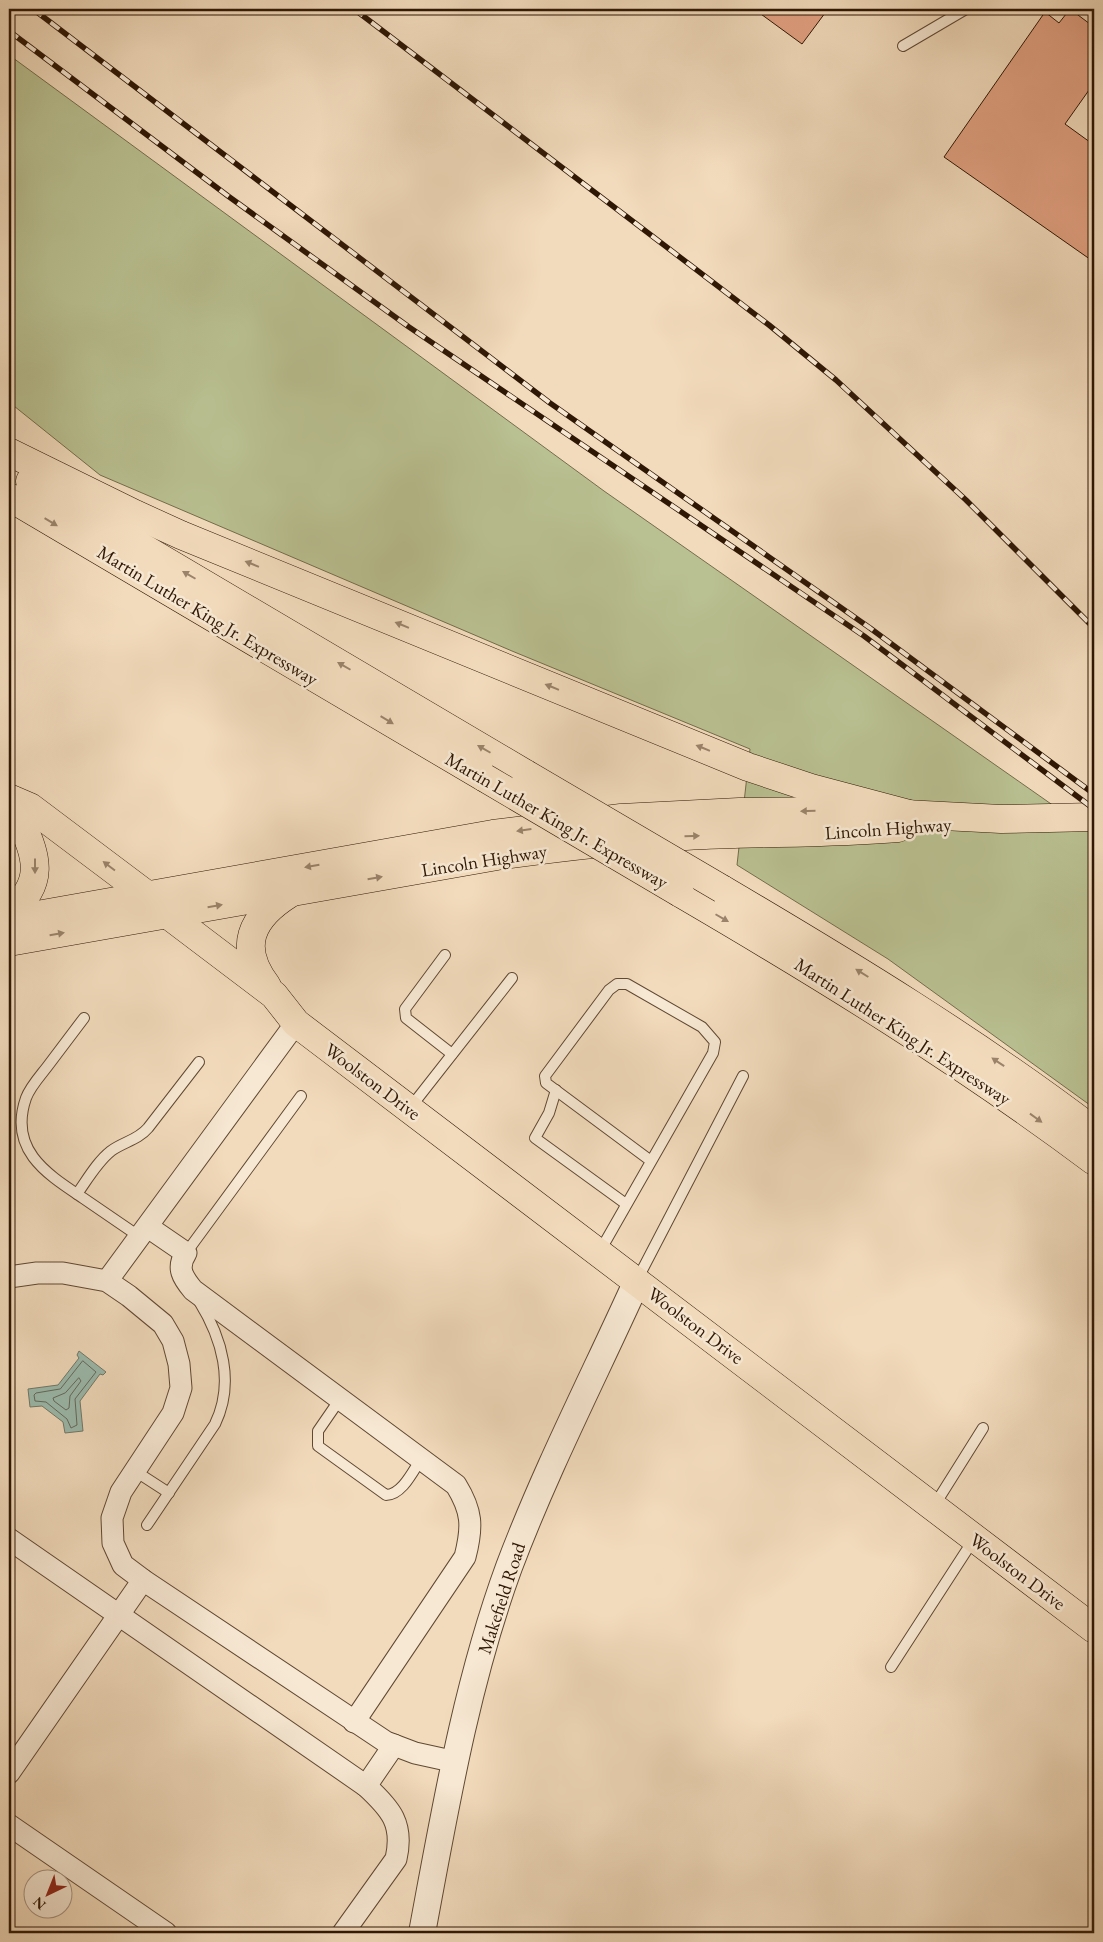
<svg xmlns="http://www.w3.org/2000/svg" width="1103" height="1942" font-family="'EB Garamond',serif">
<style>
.green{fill:#b9c091;stroke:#746c4b}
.water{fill:#9bbbae;stroke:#70796a}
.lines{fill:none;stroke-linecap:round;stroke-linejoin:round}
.shore{stroke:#65695a;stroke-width:1}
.building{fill:#e1a182;stroke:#2f1705}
.service-casing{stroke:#604833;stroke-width:12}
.minor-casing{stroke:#604833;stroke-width:23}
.tertiary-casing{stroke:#604833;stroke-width:28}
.primary-casing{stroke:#2f1705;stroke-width:29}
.motorway-casing{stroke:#2f1705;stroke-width:29}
.service{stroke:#f7e8d3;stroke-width:10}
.minor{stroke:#f7e8d3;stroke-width:21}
.tertiary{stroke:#f7e8d3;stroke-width:26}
.primary{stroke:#f2dbbc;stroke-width:28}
.motorway{stroke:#f2dbbc;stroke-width:28}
.rail-casing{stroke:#2f1705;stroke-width:5.5}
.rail{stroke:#f7e8d3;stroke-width:4;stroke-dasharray:11;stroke-linecap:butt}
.motorway-bridge-casing{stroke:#2f1705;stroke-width:29;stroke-linecap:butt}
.motorway-bridge{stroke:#f2dbbc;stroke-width:28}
.oneway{fill:#9a836a}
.labels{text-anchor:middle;stroke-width:5;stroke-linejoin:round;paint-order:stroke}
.street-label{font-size:19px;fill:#2f1705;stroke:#f7e8d3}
</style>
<rect width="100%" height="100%" fill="#f2dbbc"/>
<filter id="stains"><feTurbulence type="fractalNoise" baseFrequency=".004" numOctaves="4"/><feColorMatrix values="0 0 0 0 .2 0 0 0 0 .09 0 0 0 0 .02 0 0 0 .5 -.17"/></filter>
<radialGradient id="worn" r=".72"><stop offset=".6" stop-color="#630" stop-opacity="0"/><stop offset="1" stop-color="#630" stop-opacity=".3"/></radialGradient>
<polygon class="green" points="9,55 604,491 1094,834 1094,1108 888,959 737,865 750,749 512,651 100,475 9,402"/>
<polygon class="water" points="79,1351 106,1372 103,1375 100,1374 80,1401 83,1431 65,1433 63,1422 42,1406 30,1407 28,1389 58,1385 79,1358 77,1355"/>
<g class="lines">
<g class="shore">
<polygon points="83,1361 96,1372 75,1399 77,1425 71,1428 67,1419 46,1402 35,1401 34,1395 36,1393 60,1389"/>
<polygon points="79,1378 81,1381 70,1396 69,1408 66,1410 54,1401 53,1398 65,1393"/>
</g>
</g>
<g class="building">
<polygon points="754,9 828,9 802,44"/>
<polygon points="1070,9 1094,27 1094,83 1065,124 1094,145 1094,262 944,157 1045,12 1059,23"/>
</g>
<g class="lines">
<defs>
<g id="service">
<polyline points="903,46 966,9"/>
<polyline points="445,955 405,1009 406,1018 452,1054"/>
<path d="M84 1018C72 1034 60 1050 47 1067 40 1076 30 1087 26 1098 8 1150 47 1174 83 1198 102 1211 121 1224 140 1237"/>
<polyline points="556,1090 549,1113 535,1138 626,1204"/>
<polyline points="410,1108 512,978"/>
<path d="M77 1194C87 1180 97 1162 111 1151 123 1142 138 1140 148 1128L199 1062"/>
<path d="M600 1251C637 1185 676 1119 713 1053L715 1042 702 1027 627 984H617L609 990 545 1076 546 1083 651 1161"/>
<polyline points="186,1253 301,1096"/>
<polyline points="637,1280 743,1076"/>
<path d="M340 1399 318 1431V1446L386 1495C402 1495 413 1471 421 1459"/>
<polyline points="135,1471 169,1493"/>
<polyline points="934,1506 983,1428"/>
<path d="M147 1525 215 1424C235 1383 222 1338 199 1301"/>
<polyline points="891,1667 974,1539"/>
</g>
<g id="minor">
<path d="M148 1227 186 1253C176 1268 183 1278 193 1290L456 1485C472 1511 473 1526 465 1557L354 1722"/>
<polyline points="9,1277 37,1273 63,1273 107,1281 129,1296 163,1324 173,1341 179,1364 181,1388 173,1413 121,1492 112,1518 113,1543 123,1565 143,1580 386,1742 415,1753 456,1762"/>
<polyline points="107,1281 296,1023"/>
<path d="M9 1539 366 1786C391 1809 404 1824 396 1859L343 1933"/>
<polyline points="9,1773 143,1580"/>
<polyline points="366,1786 394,1745"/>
<polyline points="9,1825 166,1933"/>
</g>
<path id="tertiary" d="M422 1933C445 1810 466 1684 509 1567 546 1469 594 1376 637 1281"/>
<g id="primary">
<polyline points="9,798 30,807 147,895 167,914 274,995 296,1023 1094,1629"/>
<path d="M9 912C45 885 38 856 20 821"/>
<polyline points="9,920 493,834 621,818 739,812 847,811 1001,819 1094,817"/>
<path d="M9 942 497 856C560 847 622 840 686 836 757 832 827 834 898 828"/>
<path d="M267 986C237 947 251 918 289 894"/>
</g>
<g id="motorway">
<polyline points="9,452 135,514 181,535 748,767 811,788 909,814"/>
<polyline points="30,481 526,774"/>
<polyline points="9,497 485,778"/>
<path d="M722 889C849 964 976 1041 1094 1131"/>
<path d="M680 893C822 976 962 1062 1094 1161"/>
</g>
</defs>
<use href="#service" class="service-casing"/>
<use href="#minor" class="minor-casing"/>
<use href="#tertiary" class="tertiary-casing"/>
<use href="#primary" class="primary-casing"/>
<use href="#motorway" class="motorway-casing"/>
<use href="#service" class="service"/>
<use href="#minor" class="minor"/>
<use href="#tertiary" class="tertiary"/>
<use href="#primary" class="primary"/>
<use href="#motorway" class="motorway"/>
<defs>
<g id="rail">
<polyline points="33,9 550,403 870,628 1094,794"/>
<polyline points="354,9 769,325 836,380 966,500 1094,628"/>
<polyline points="9,31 228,196 409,327 864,636 1094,809"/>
</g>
</defs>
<use href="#rail" class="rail-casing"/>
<use href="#rail" class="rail"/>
<defs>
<g id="motorway-bridge">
<polyline points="526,774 722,889"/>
<polyline points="485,778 680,893"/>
</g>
</defs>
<use href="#motorway-bridge" class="motorway-bridge-casing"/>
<use href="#motorway-bridge" class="motorway-bridge"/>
</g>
<defs><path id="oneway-solid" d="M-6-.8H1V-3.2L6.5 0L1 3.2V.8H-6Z" transform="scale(1.25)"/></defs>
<g class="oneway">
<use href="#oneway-solid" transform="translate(51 522) rotate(31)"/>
<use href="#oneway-solid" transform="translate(252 564) rotate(-158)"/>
<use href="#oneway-solid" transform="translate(189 575) rotate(-150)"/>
<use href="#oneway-solid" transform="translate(402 625) rotate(-158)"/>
<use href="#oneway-solid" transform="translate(344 666) rotate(-150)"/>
<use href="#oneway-solid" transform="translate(552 687) rotate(-158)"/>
<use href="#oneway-solid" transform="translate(387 720) rotate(31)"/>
<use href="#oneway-solid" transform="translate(703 748) rotate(-158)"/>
<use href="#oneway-solid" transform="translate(484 749) rotate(-150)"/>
<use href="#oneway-solid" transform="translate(808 811) rotate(179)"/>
<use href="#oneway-solid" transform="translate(524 830) rotate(172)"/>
<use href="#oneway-solid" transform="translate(692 836) rotate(-2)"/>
<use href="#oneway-solid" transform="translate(35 866) rotate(90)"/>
<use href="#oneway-solid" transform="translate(109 866) rotate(-143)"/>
<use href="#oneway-solid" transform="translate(312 866) rotate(170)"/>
<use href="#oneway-solid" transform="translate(375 878) rotate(-10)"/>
<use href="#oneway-solid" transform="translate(215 906) rotate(-10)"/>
<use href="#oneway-solid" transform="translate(722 918) rotate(30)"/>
<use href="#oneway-solid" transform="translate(57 934) rotate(-10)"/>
<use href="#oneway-solid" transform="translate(862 973) rotate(-148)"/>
<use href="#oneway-solid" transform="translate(998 1062) rotate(-146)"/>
<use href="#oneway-solid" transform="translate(1036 1118) rotate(36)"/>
</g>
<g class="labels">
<g class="street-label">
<text transform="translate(208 615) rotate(31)" y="7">Martin Luther King Jr. Expressway</text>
<text transform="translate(557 820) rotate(30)" y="7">Martin Luther King Jr. Expressway</text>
<text transform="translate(888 828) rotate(-4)" y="7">Lincoln Highway</text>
<text transform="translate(484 860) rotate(-9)" y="7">Lincoln Highway</text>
<text transform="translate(903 1031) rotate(33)" y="7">Martin Luther King Jr. Expressway</text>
<text transform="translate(373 1081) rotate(37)" y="7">Woolston Drive</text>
<text transform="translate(696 1325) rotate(37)" y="7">Woolston Drive</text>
<text transform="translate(1018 1571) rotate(37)" y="7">Woolston Drive</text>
<text transform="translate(501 1598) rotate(-72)" y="7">Makefield Road</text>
</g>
</g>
<rect width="1103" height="1942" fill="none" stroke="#f2dbbc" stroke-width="30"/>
<rect x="10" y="10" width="1083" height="1922" fill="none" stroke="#2f1705" stroke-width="2.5"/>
<rect x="15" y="15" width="1073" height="1912" fill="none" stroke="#2f1705"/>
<g transform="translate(48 1894) rotate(223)"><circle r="24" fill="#f7e8d3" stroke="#a79481"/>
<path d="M0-4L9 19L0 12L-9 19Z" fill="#8f2418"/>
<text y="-8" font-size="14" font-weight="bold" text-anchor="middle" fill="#2f1705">N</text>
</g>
<rect width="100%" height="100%" filter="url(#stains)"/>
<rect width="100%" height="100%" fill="url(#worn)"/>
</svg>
